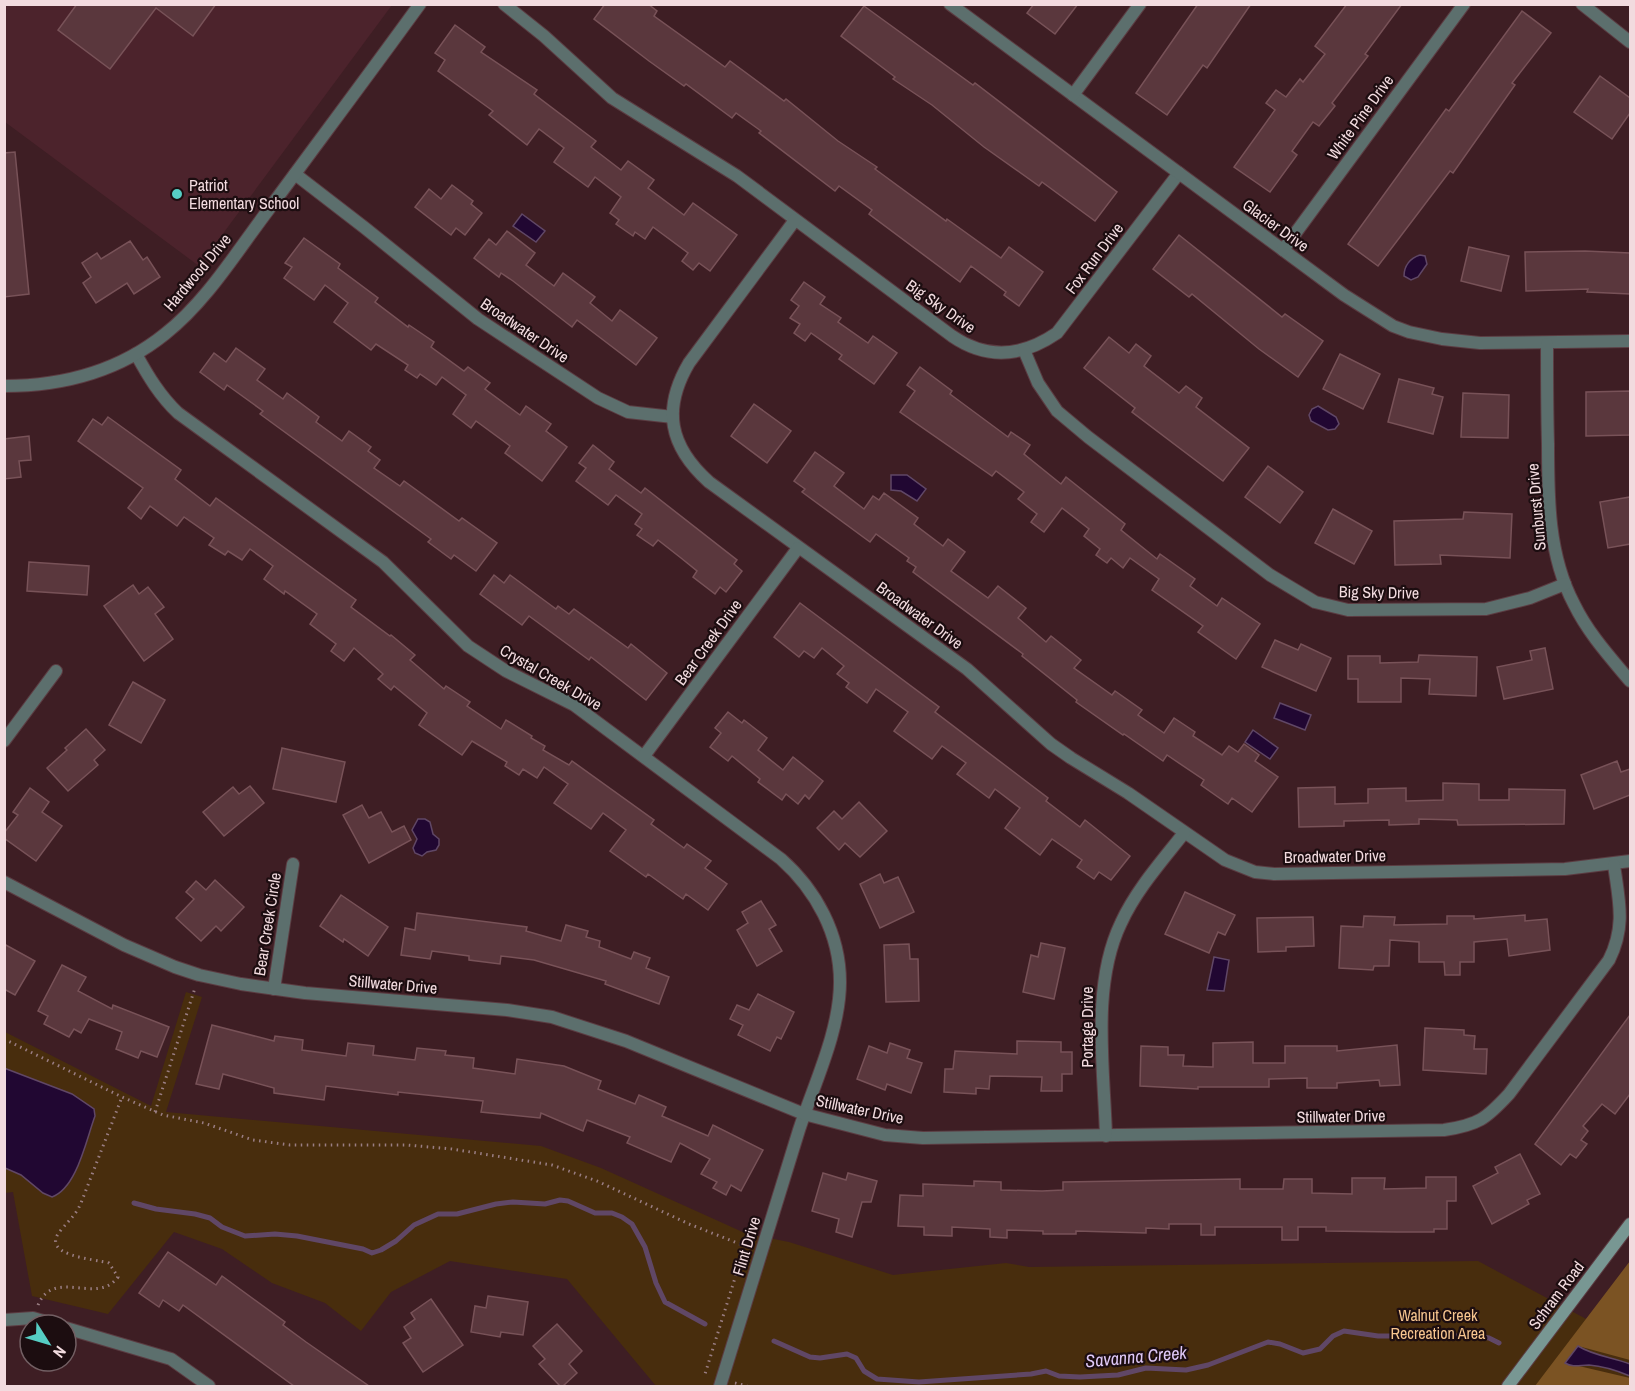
<svg xmlns="http://www.w3.org/2000/svg" width="1635" height="1391" font-family="'Archivo Narrow',sans-serif">
<style>
.built{fill:#4c232c}
.green{fill:#482d0d}
.forest{fill:#7b5323}
.water{fill:#210732;stroke:#604766;stroke-width:1.5}
.lines{fill:none;stroke-linecap:round;stroke-linejoin:round}
.stream{stroke:#604766;stroke-width:5}
.building{fill:#5a373d;stroke:#785258;stroke-width:1.5}
.street-casing{stroke:#5b3c42;stroke-width:14}
.secondary-casing{stroke:#5b3c42;stroke-width:14}
.path{stroke:#9a7e83;stroke-width:3;stroke-dasharray:1.5 4.5;stroke-linecap:butt}
.street{stroke:#5c6f6d;stroke-width:12}
.secondary{stroke:#789793;stroke-width:12}
.poi-dot{fill:#56cec4;stroke:#1c0d10;stroke-width:2}
.labels{text-anchor:middle;stroke-width:4.5;stroke-linejoin:round;paint-order:stroke}
.street-label{font-size:16px;fill:#f2dbdf;stroke:#1c0d10}
.poi-label{font-size:16px;fill:#f2dbdf;stroke:#1c0d10;text-anchor:start}
.park-label{font-size:16px;fill:#f7c58f;stroke:#1c0d10}
.water-label{font-size:18px;font-style:italic;fill:#dfc8f6;stroke:#1c0d10}
</style>
<rect width="100%" height="100%" fill="#3e1e24"/>
<polygon class="built" points="5,5 392,5 199,266 5,122"/>
<polygon class="green" points="186,992 202,997 166,1112 541,1146 601,1168 747,1234 789,1242 893,1275 1006,1263 1029,1267 1478,1261 1605,1329 1630,1296 1630,1386 656,1386 567,1279 450,1261 391,1292 361,1331 325,1303 272,1283 222,1249 174,1232 108,1314 32,1296 13,1192 5,1193 5,1032 151,1106"/>
<polygon class="forest" points="1630,1261 1630,1360 1578,1346 1566,1363 1630,1378 1630,1386 1535,1386"/>
<g class="water">
<polygon points="522,214 545,231 536,242 513,226"/>
<path d="M1420 255 1425 256 1427 264 1418 277 1411 280 1404 276C1404 266 1410 258 1420 255Z"/>
<polygon points="1318,406 1336,417 1339,424 1335,429 1328,430 1311,421 1309,415 1312,409"/>
<polygon points="891,475 907,475 926,489 917,501 901,491 891,490"/>
<polygon points="1280,703 1311,715 1305,730 1274,718"/>
<polygon points="1253,730 1278,748 1270,759 1245,742"/>
<polygon points="418,819 425,819 430,822 433,834 439,839 439,845 436,850 427,852 422,856 415,853 413,848 417,839 412,830"/>
<polygon points="1214,957 1229,960 1224,991 1207,990"/>
<path d="M4 1068 72 1094 94 1109 95 1116C86 1140 77 1188 52 1197L43 1193 21 1175 5 1168Z"/>
<path d="M1578 1346C1594 1356 1612 1357 1630 1364V1376C1618 1371 1603 1366 1589 1365 1580 1365 1573 1368 1565 1363Z"/>
</g>
<g class="lines">
<g class="stream">
<polyline points="134,1203 156,1209 195,1214 210,1218 222,1227 245,1236 275,1234 297,1236 363,1249 372,1253 381,1250 396,1241 414,1225 438,1214 457,1214 496,1204 513,1202 545,1204 560,1200 568,1201 595,1213 612,1213 622,1217 632,1224 645,1247 656,1283 665,1302 705,1324"/>
<polyline points="774,1341 810,1357 820,1358 847,1354 856,1358 864,1371 877,1379 919,1382 1031,1374 1046,1371 1059,1376 1080,1377 1118,1375 1146,1368 1186,1370 1208,1365 1268,1342 1280,1344 1303,1353 1320,1349 1333,1336 1344,1331 1378,1336 1477,1336 1489,1338 1499,1343"/>
</g>
</g>
<g class="building">
<polygon points="77,4 216,4 193,36 156,8 110,69 58,30"/>
<polygon points="605,4 648,4 657,11 654,16 725,67 730,61 784,101 786,99 838,141 877,167 875,169 946,221 947,219 1001,258 1009,247 1043,272 1019,306 1004,295 1006,292 971,266 960,282 869,214 872,210 839,186 835,191 759,133 761,131 736,113 732,118 686,84 684,86 649,61 594,19"/>
<polygon points="1034,4 1078,4 1055,34 1027,13"/>
<polygon points="1198,4 1251,4 1207,68 1203,65 1167,115 1136,93"/>
<polygon points="1347,4 1402,4 1365,54 1368,56 1332,103 1335,106 1319,126 1313,122 1292,151 1297,155 1270,192 1234,167 1275,110 1266,103 1276,90 1286,97 1300,79 1303,82 1325,54 1315,46"/>
<polygon points="864,6 973,85 975,83 1117,192 1095,221 1042,182 1039,186 984,147 932,105 893,79 895,77 841,36"/>
<polygon points="1522,11 1551,33 1512,83 1515,85 1453,173 1450,171 1378,266 1348,244 1446,109 1449,111"/>
<polygon points="455,25 485,47 481,52 537,90 534,94 596,141 591,147 621,170 628,161 654,180 648,188 684,215 693,203 737,235 710,271 699,263 693,270 682,261 688,253 653,227 645,239 635,232 633,236 616,224 619,220 610,213 621,197 595,177 588,187 554,162 564,148 539,129 527,145 489,115 493,111 438,71 445,60 435,53"/>
<polygon points="1600,76 1630,98 1630,113 1612,139 1574,112"/>
<polygon points="15,152 29,294 4,297 4,153"/>
<polygon points="452,185 473,201 471,204 482,213 465,235 456,228 451,235 415,207 429,189 441,199"/>
<polygon points="507,231 535,253 526,265 554,286 563,273 595,297 590,303 612,321 620,310 657,338 636,365 577,320 572,327 513,281 501,273 499,277 474,258 489,239 496,245"/>
<polygon points="1179,235 1282,317 1285,314 1323,341 1298,377 1259,349 1192,294 1189,297 1153,269"/>
<polygon points="304,238 340,264 338,268 378,298 375,302 408,327 409,325 434,342 431,347 464,371 468,367 490,383 485,389 520,415 526,406 551,424 546,431 567,447 542,481 505,453 510,446 476,421 471,428 453,414 466,395 442,377 436,385 420,374 417,378 405,370 408,365 376,344 371,350 334,322 348,303 325,285 314,300 284,278 292,267 285,263"/>
<polygon points="130,241 143,260 147,257 160,277 134,294 127,283 96,303 83,283 91,277 82,263 97,253 101,259"/>
<polygon points="1469,247 1509,256 1501,291 1461,281"/>
<polygon points="1585,251 1630,253 1630,294 1587,292 1588,289 1526,291 1525,252"/>
<polygon points="804,282 825,297 820,304 841,318 838,322 868,343 873,336 897,353 874,384 839,359 842,355 811,333 805,341 794,333 800,324 790,318 799,306 791,300"/>
<polygon points="1109,337 1129,353 1136,344 1151,356 1144,366 1179,393 1186,386 1202,398 1196,407 1249,448 1223,481 1132,412 1135,408 1084,368"/>
<polygon points="236,348 265,369 257,380 283,399 287,393 319,417 316,422 342,441 349,431 371,447 368,451 380,460 374,468 400,486 404,481 459,521 462,518 497,543 476,571 454,555 451,559 428,542 431,539 260,414 263,411 227,385 224,390 200,372 214,353 226,362"/>
<polygon points="1340,354 1380,374 1363,409 1323,389"/>
<polygon points="920,367 952,391 950,394 958,400 1008,437 1011,432 1030,445 1024,454 1061,484 1066,477 1125,524 1121,530 1157,559 1160,554 1195,579 1190,586 1217,606 1222,598 1260,624 1236,659 1198,632 1203,626 1152,590 1159,579 1130,558 1123,568 1111,558 1107,563 1096,555 1100,549 1084,536 1089,529 1062,508 1044,532 1031,522 1037,514 1018,499 1024,492 996,471 992,476 900,412 915,391 907,385"/>
<polygon points="1399,379 1434,388 1432,394 1443,397 1433,434 1388,422"/>
<polygon points="1630,391 1630,435 1586,436 1586,392"/>
<polygon points="1463,393 1509,395 1508,438 1461,437"/>
<polygon points="754,404 791,431 767,463 731,436"/>
<polygon points="108,417 181,470 175,479 210,506 216,498 356,600 351,607 390,636 391,635 415,655 410,660 444,689 446,686 470,702 467,706 501,729 506,720 532,736 531,738 545,746 543,750 569,765 572,761 654,820 651,824 684,848 687,844 711,861 705,868 727,884 708,910 686,894 683,899 648,874 646,877 610,851 626,830 603,813 591,829 554,803 568,784 544,767 537,778 523,769 519,775 505,766 507,762 472,741 462,755 419,725 427,713 394,686 391,690 378,679 383,674 354,648 344,661 331,651 336,644 310,624 317,614 285,591 284,594 264,579 273,566 250,549 242,560 228,551 225,555 209,545 214,538 184,517 177,526 150,506 141,519 128,508 143,488 78,441 93,419 102,425"/>
<polygon points="29,436 31,460 19,461 21,477 4,479 4,439"/>
<polygon points="593,445 614,462 609,469 641,493 645,488 737,560 734,564 742,571 726,592 720,587 715,594 693,577 697,571 681,558 658,540 653,546 637,535 642,529 635,524 642,514 616,495 608,505 576,481 586,468 579,463"/>
<polygon points="815,452 844,473 834,486 864,509 873,496 879,500 884,493 918,518 914,524 943,546 948,539 965,552 951,571 988,598 998,586 1026,608 1018,618 1046,642 1051,636 1081,660 1074,668 1112,695 1115,691 1142,710 1138,715 1164,733 1174,718 1195,732 1193,736 1222,755 1229,746 1238,752 1244,744 1259,755 1255,761 1278,777 1252,812 1232,798 1228,804 1201,785 1204,780 1167,755 1163,761 1124,734 1123,735 1076,702 1077,700 1022,656 1023,654 913,572 916,567 907,561 909,558 876,534 870,542 802,492 805,489 794,481"/>
<polygon points="1268,466 1303,492 1280,523 1245,497"/>
<polygon points="1630,497 1630,544 1608,548 1600,502"/>
<polygon points="1333,509 1372,531 1354,564 1315,543"/>
<polygon points="1464,512 1512,514 1510,558 1440,555 1441,564 1395,565 1394,521 1463,519"/>
<polygon points="29,562 89,566 87,595 27,591"/>
<polygon points="494,575 504,583 510,575 556,609 558,606 569,614 574,609 628,648 631,644 667,673 646,700 591,657 589,660 529,616 522,625 480,594"/>
<polygon points="133,585 139,594 148,587 164,607 155,614 173,639 144,661 104,606"/>
<polygon points="800,603 939,707 935,712 1048,798 1046,801 1080,827 1085,820 1130,856 1111,880 1099,872 1094,879 1077,867 1082,860 1052,839 1040,855 1005,828 1020,808 995,789 989,798 957,774 966,763 942,746 932,759 894,731 908,712 876,689 867,703 846,687 849,683 837,674 844,666 822,648 814,658 804,651 799,657 774,637"/>
<polygon points="1275,640 1298,650 1301,644 1331,658 1316,691 1262,667"/>
<polygon points="1545,648 1553,689 1504,699 1497,667 1532,660 1530,651"/>
<polygon points="1419,655 1477,657 1476,696 1429,694 1430,679 1401,678 1401,702 1358,702 1358,679 1348,679 1348,656 1380,656 1380,663 1418,662"/>
<polygon points="133,682 165,700 141,743 109,725"/>
<polygon points="728,712 742,723 744,720 767,738 758,750 783,770 793,757 823,781 809,799 805,795 798,804 786,794 782,800 758,782 760,779 732,756 728,761 710,747 721,733 715,728"/>
<polygon points="86,729 105,750 94,760 98,765 68,791 47,768 67,750 65,748"/>
<polygon points="282,748 345,762 336,802 273,789"/>
<polygon points="1617,761 1621,772 1630,769 1630,795 1594,809 1581,775"/>
<polygon points="1443,783 1479,784 1479,800 1509,800 1509,789 1565,790 1564,824 1458,825 1457,820 1419,819 1419,824 1389,825 1389,820 1344,821 1344,826 1299,827 1298,788 1335,787 1335,804 1368,803 1368,789 1406,788 1406,801 1443,800"/>
<polygon points="250,786 264,803 224,836 203,812 233,787 239,794"/>
<polygon points="30,788 49,802 42,812 62,826 36,861 4,838 4,833 18,815 13,812"/>
<polygon points="859,802 887,831 860,857 845,843 839,850 817,828 834,811 842,819"/>
<polygon points="362,805 369,818 381,812 392,832 404,826 411,840 369,863 343,815"/>
<polygon points="880,874 884,883 898,877 914,912 880,928 860,884"/>
<polygon points="215,880 244,907 221,931 216,926 201,941 176,918 194,899 186,892 196,881 206,890"/>
<polygon points="1185,892 1235,915 1225,935 1218,932 1209,953 1165,934"/>
<polygon points="341,895 388,927 368,956 344,939 343,942 320,926"/>
<polygon points="761,901 776,925 769,929 782,951 757,966 737,930 748,923 742,912"/>
<polygon points="417,913 527,927 526,931 561,941 566,925 588,931 586,937 600,941 599,947 631,959 634,952 650,958 646,968 669,977 659,1004 605,984 606,981 534,960 501,956 500,964 469,960 469,956 432,951 430,959 401,955 405,928 415,930"/>
<polygon points="1525,915 1525,921 1547,919 1550,950 1509,956 1507,939 1474,942 1474,962 1460,962 1460,975 1445,975 1444,962 1419,962 1419,942 1390,940 1389,966 1374,966 1373,970 1339,968 1341,926 1363,927 1364,916 1395,917 1394,925 1447,924 1447,916 1474,916 1474,919"/>
<polygon points="1313,917 1314,946 1286,947 1286,951 1258,952 1257,918"/>
<polygon points="1041,943 1065,948 1054,999 1023,992 1031,955 1038,957"/>
<polygon points="4,944 35,961 15,995 4,989"/>
<polygon points="909,944 910,959 918,959 919,1001 886,1002 884,945"/>
<polygon points="62,965 86,977 78,991 112,1009 113,1005 169,1027 157,1057 141,1051 138,1058 116,1049 122,1032 89,1019 81,1033 74,1029 69,1037 44,1024 48,1016 38,1011"/>
<polygon points="758,994 794,1012 781,1039 777,1037 770,1051 738,1035 743,1025 730,1019 737,1005 749,1010"/>
<polygon points="1630,1015 1630,1094 1615,1114 1602,1104 1583,1126 1588,1131 1581,1140 1587,1144 1576,1158 1570,1154 1561,1165 1535,1144"/>
<polygon points="212,1025 274,1041 275,1036 303,1040 302,1050 346,1056 348,1043 374,1046 373,1055 415,1060 417,1048 446,1051 445,1055 474,1058 473,1068 515,1074 517,1059 564,1066 601,1081 598,1089 635,1104 639,1095 666,1107 662,1116 708,1136 713,1125 763,1150 741,1191 731,1185 726,1195 713,1188 717,1182 701,1174 710,1159 680,1143 671,1162 627,1143 630,1137 587,1120 583,1131 541,1113 540,1118 481,1112 483,1101 398,1092 398,1095 326,1086 324,1100 274,1093 274,1088 223,1074 219,1089 196,1084"/>
<polygon points="1425,1028 1464,1030 1464,1035 1475,1036 1474,1049 1487,1049 1486,1074 1423,1070"/>
<polygon points="1017,1041 1061,1042 1061,1052 1072,1052 1072,1074 1062,1074 1062,1091 1041,1091 1042,1077 990,1076 989,1089 976,1088 976,1094 944,1092 945,1069 953,1069 955,1051 1017,1054"/>
<polygon points="1253,1042 1253,1063 1285,1063 1285,1046 1337,1046 1337,1051 1397,1045 1400,1085 1380,1086 1379,1080 1337,1083 1337,1088 1307,1088 1307,1078 1269,1079 1269,1087 1198,1087 1198,1089 1140,1086 1141,1046 1168,1047 1168,1055 1184,1055 1183,1066 1213,1067 1213,1043"/>
<polygon points="890,1043 910,1050 907,1058 922,1063 911,1093 887,1084 885,1090 857,1079 869,1046 887,1053"/>
<polygon points="1520,1154 1540,1194 1527,1200 1529,1204 1492,1224 1473,1186 1498,1173 1495,1167"/>
<polygon points="823,1173 846,1180 848,1173 877,1181 871,1202 862,1202 852,1237 836,1232 839,1219 812,1211"/>
<polygon points="1426,1177 1456,1177 1456,1201 1447,1201 1447,1229 1434,1229 1434,1232 1397,1232 1326,1231 1326,1227 1298,1227 1298,1240 1282,1240 1282,1227 1215,1227 1215,1235 1201,1235 1201,1224 1169,1224 1169,1229 1146,1228 1146,1233 1076,1231 1076,1234 1043,1234 1043,1231 1007,1230 1007,1238 990,1237 990,1229 952,1227 952,1236 924,1235 924,1227 898,1226 900,1195 923,1196 923,1184 974,1186 974,1181 1001,1182 1001,1190 1042,1191 1063,1190 1063,1182 1240,1179 1240,1189 1283,1189 1284,1179 1312,1179 1312,1193 1352,1194 1352,1178 1385,1178 1384,1189 1426,1188"/>
<polygon points="168,1252 216,1285 222,1276 285,1322 283,1325 306,1342 369,1386 294,1386 183,1305 179,1311 163,1300 159,1307 139,1293"/>
<polygon points="488,1296 528,1302 523,1335 501,1332 500,1337 471,1332 475,1306 486,1308"/>
<polygon points="431,1299 463,1345 423,1372 403,1343 411,1338 404,1327 415,1319 411,1313"/>
<polygon points="557,1324 582,1351 569,1364 577,1373 563,1386 560,1386 539,1364 545,1359 533,1346"/>
</g>
<g class="lines">
<defs>
<g id="street">
<path d="M504 4 544 36 612 98 737 176 952 336C987 360 1022 357 1057 333L1179 173"/>
<polyline points="950,4 1344,295 1393,326 1409,332 1442,339 1480,343 1630,341"/>
<polyline points="1582,4 1630,42"/>
<polyline points="1073,95 1140,4"/>
<polyline points="295,174 365,228 478,319 598,398 628,412 673,417"/>
<path d="M795 220 689 363C662 409 669 446 709 482L967 669 1051 744 1071 758 1128 793 1225 860 1255 872 1274 874 1565 869 1630 861"/>
<polyline points="1283,250 1464,4"/>
<path d="M1547 344C1547 377 1547 410 1548 444 1548 498 1548 555 1574 604 1588 633 1610 657 1630 681"/>
<polyline points="1024,350 1038,383 1057,411 1088,437 1270,575 1315,602 1348,610 1486,609 1530,598 1565,584"/>
<path d="M136 354C148 376 160 396 178 413L383 562 468 646 506 671 574 705 781 859C816 890 840 934 840 982 840 1031 814 1084 799 1130 772 1216 746 1301 720 1386"/>
<path d="M4 386C63 386 119 371 165 334 207 301 237 251 269 209 319 141 370 73 420 4"/>
<polyline points="4,741 56,671"/>
<polyline points="644,756 798,548"/>
<path d="M4 882 124 945 175 967 199 975 241 984 305 993 507 1010 552 1017 626 1041 804 1114 885 1135 923 1138 1444 1130C1478 1125 1486 1119 1509 1094L1609 960C1626 926 1619 901 1614 865"/>
<polyline points="274,989 293,864"/>
<path d="M1106 1136C1104 1068 1091 985 1121 923 1136 890 1162 861 1184 833"/>
<polyline points="4,1320 33,1318 57,1325"/>
<polyline points="66,1328 171,1359 209,1386"/>
</g>
<polyline id="secondary" points="1508,1386 1630,1224"/>
</defs>
<use href="#street" class="street-casing"/>
<use href="#secondary" class="secondary-casing"/>
<g class="path">
<polyline points="4,1039 122,1097 163,1115 204,1123 253,1140 290,1145 407,1145 452,1149 552,1165 597,1181 689,1224 745,1246 705,1374 708,1375"/>
<polyline points="155,1112 195,988"/>
<path d="M38 1305C54 1267 97 1306 118 1277L109 1263C95 1259 38 1256 61 1230 70 1219 75 1216 81 1203L122 1097"/>
<polyline points="735,1383 747,1386"/>
</g>
<use href="#street" class="street"/>
<use href="#secondary" class="secondary"/>
</g>
<circle class="poi-dot" cx="177" cy="194" r="6"/>
<g class="labels">
<g class="street-label">
<text transform="translate(1360 117) rotate(-54)" y="6">White Pine Drive</text>
<text transform="translate(1276 225) rotate(36)" y="6">Glacier Drive</text>
<text transform="translate(1094 258) rotate(-53)" y="6">Fox Run Drive</text>
<text transform="translate(197 272) rotate(-50)" y="6">Hardwood Drive</text>
<text transform="translate(941 306) rotate(35)" y="6">Big Sky Drive</text>
<text transform="translate(525 330) rotate(34)" y="6">Broadwater Drive</text>
<text transform="translate(1536 507) rotate(-95)" y="6">Sunburst Drive</text>
<text transform="translate(1379 592) rotate(1)" y="6">Big Sky Drive</text>
<text transform="translate(920 615) rotate(36)" y="6">Broadwater Drive</text>
<text transform="translate(708 642) rotate(-54)" y="6">Bear Creek Drive</text>
<text transform="translate(551 677) rotate(30)" y="6">Crystal Creek Drive</text>
<text transform="translate(1335 856) rotate(-1)" y="6">Broadwater Drive</text>
<text transform="translate(267 924) rotate(-81)" y="6">Bear Creek Circle</text>
<text transform="translate(393 984) rotate(5)" y="6">Stillwater Drive</text>
<text transform="translate(1087 1027) rotate(-90)" y="6">Portage Drive</text>
<text transform="translate(860 1109) rotate(12)" y="6">Stillwater Drive</text>
<text transform="translate(1341 1116) rotate(-1)" y="6">Stillwater Drive</text>
<text transform="translate(746 1246) rotate(-73)" y="6">Flint Drive</text>
<text transform="translate(1556 1295) rotate(-53)" y="6">Schram Road</text>
</g>
<g class="poi-label">
<text x="189" y="191">Patriot<tspan x="189" dy="18">Elementary School</tspan></text>
</g>
<g class="park-label">
<text x="1438" y="1321">Walnut Creek<tspan x="1438" dy="18">Recreation Area</tspan></text>
</g>
<g class="water-label">
<text transform="translate(1136 1357) rotate(-5)" y="6">Savanna Creek</text>
</g>
</g>
<rect width="1635" height="1391" fill="none" stroke="#f2dbdf" stroke-width="12"/>
<g transform="translate(48 1343) rotate(127)"><circle r="28" fill="#1c0d10" stroke="#725f63" stroke-width="1.5"/>
<path d="M0-4.5L10 22L0 15L-10 22Z" fill="#56cec4"/>
<text y="-9" font-size="16" font-weight="bold" text-anchor="middle" fill="#f2dbdf">N</text>
</g>
</svg>
